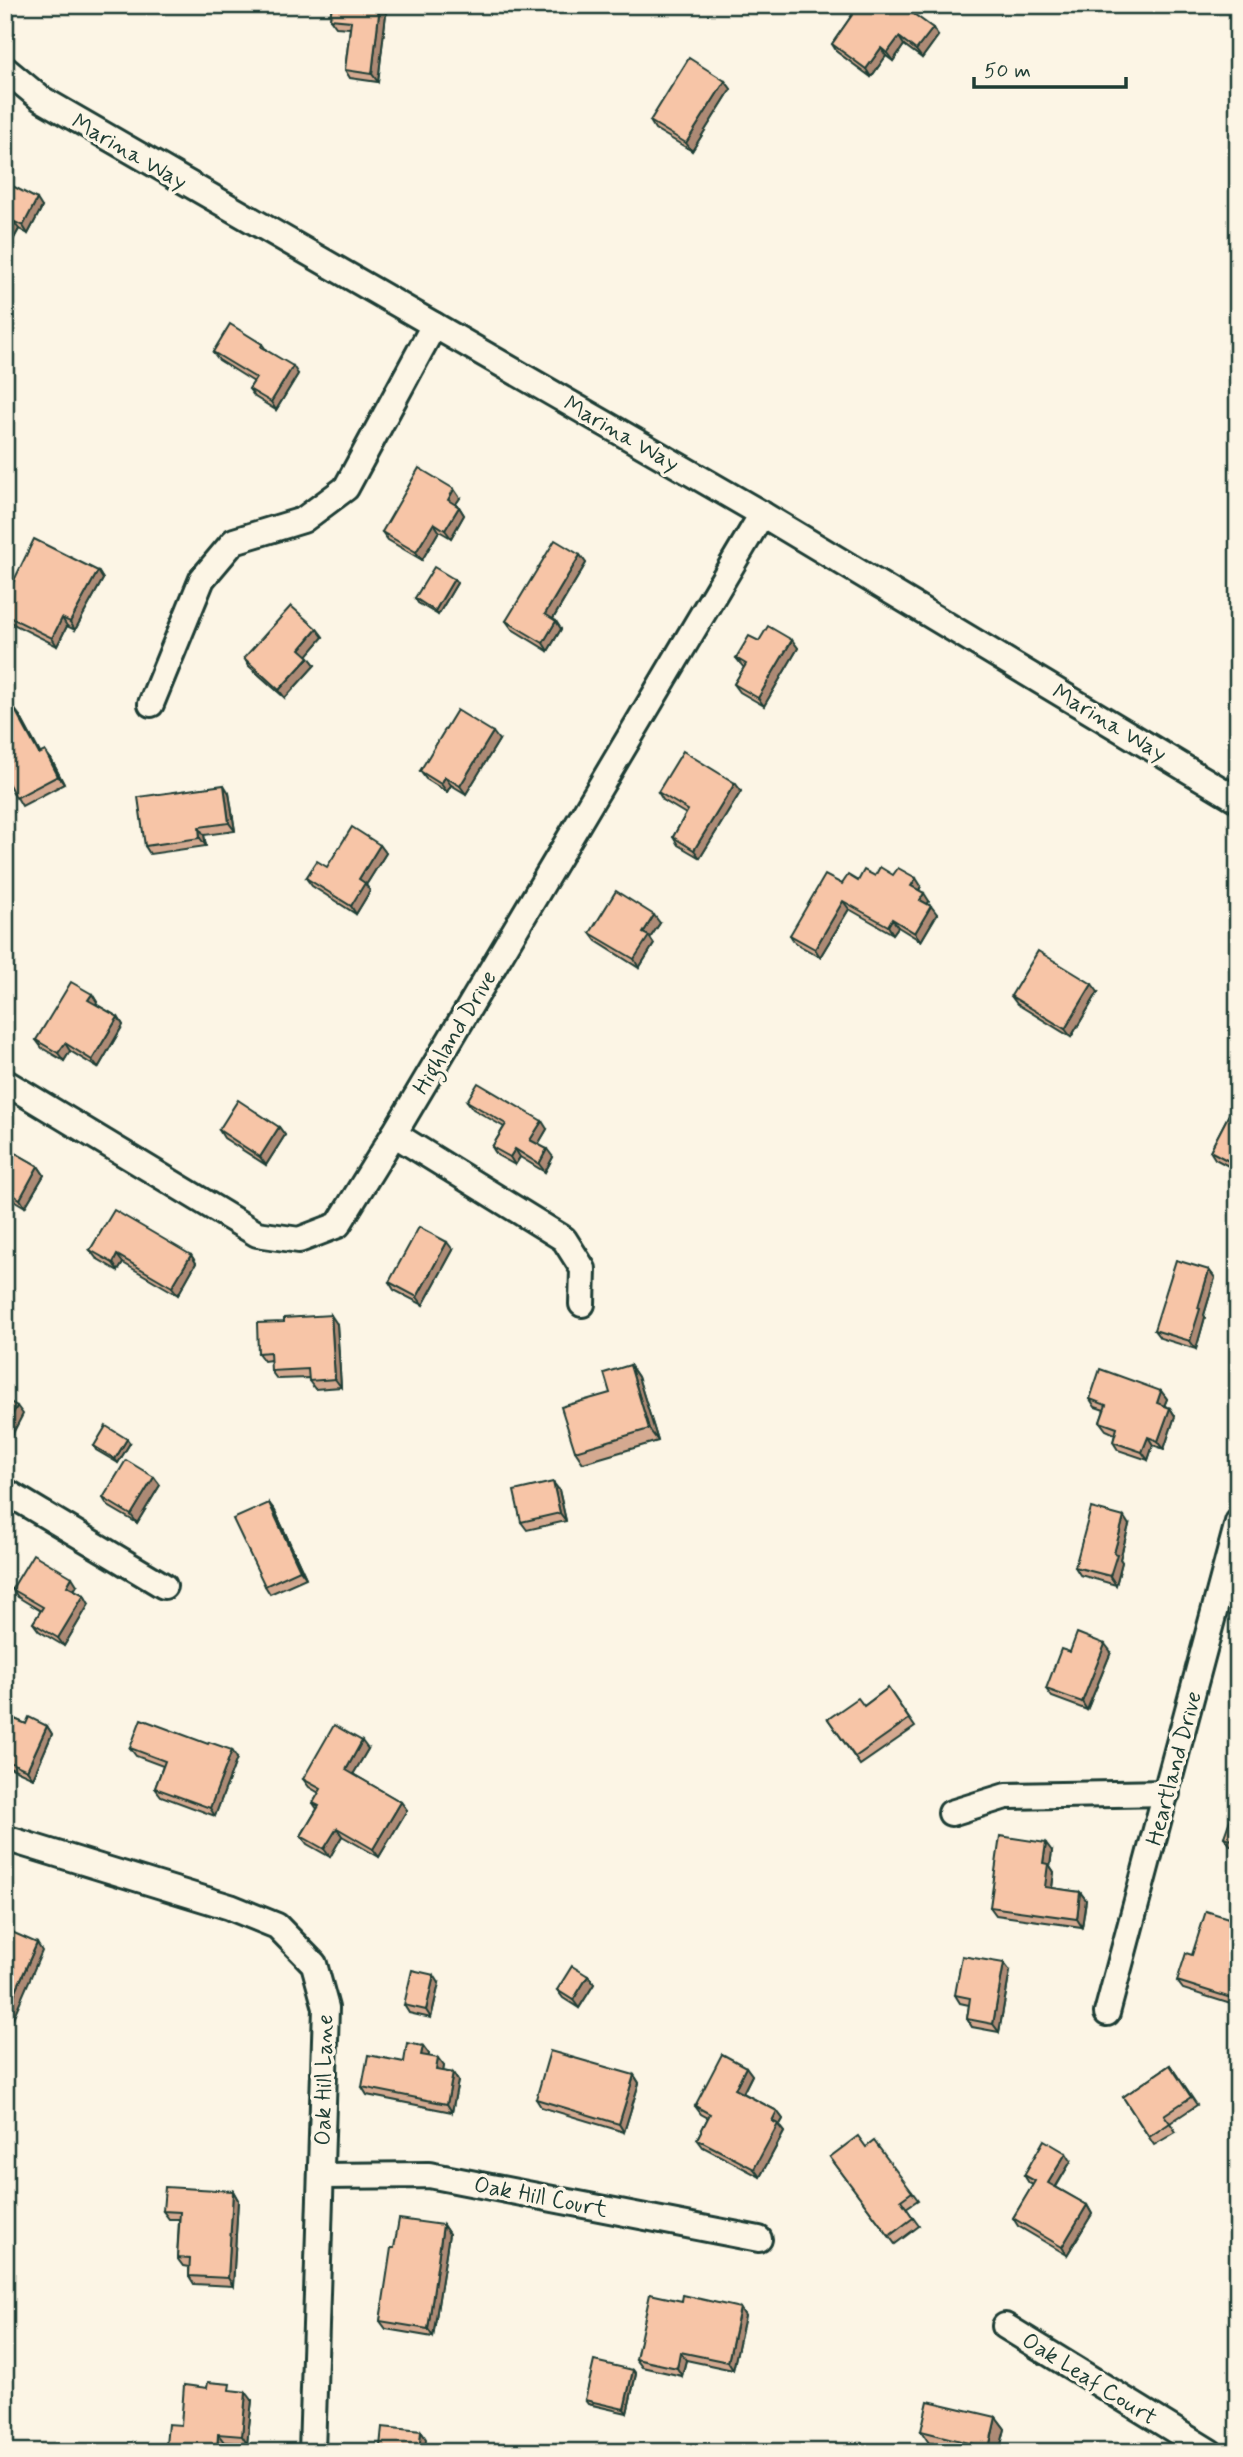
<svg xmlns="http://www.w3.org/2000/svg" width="1243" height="2457" font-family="Mynerve,sans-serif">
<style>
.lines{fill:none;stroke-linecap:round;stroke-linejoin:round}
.minor-casing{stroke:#1f3d34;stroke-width:30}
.minor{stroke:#fcf5e5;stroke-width:24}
.wall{fill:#d4a990;stroke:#1f3d34;stroke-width:2}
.shaded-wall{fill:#ad8a75;stroke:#1f3d34;stroke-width:2}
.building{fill:#f7c5a7;stroke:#1f3d34;stroke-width:2}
.labels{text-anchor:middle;stroke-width:7;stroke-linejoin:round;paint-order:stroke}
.street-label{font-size:23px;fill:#1f3d34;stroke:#fcf5e5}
</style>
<rect width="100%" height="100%" fill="#fcf5e5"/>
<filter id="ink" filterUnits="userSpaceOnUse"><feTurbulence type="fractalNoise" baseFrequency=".0143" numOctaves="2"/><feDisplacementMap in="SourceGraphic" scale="14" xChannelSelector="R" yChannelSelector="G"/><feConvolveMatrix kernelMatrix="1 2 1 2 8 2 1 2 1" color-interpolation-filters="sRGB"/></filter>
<g filter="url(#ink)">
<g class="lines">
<defs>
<g id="minor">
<polyline points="5,69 40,98 762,514 1238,800"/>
<polyline points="151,704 202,579 234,541 303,520 346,488 434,325"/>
<polyline points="5,1082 257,1234 299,1240 338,1225 394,1134 762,514"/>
<polyline points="394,1134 564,1239 583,1269 582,1304"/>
<polyline points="5,1491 164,1586"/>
<polyline points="951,1813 1006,1796 1167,1793"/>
<polyline points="5,1838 230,1907 277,1926 314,1964 326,2008 312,2452"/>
<polyline points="1107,2013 1238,1522"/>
<polyline points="321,2176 429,2175 759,2239"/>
<polyline points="1005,2326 1210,2452"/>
</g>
</defs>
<use href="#minor" class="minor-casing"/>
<use href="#minor" class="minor"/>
</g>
<g class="wall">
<polygon points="332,5 387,5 378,82 350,78 345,70 350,28 336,27 330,19"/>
<polygon points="859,5 921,5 914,15 938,36 922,58 904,45 893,61 886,56 871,77 837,52 832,44"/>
<polygon points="725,81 731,89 692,151 655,129 650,121"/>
<polygon points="5,182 42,207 28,234 19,229 5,255"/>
<polygon points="262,344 267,351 298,374 276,410 255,397 249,389 254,382 219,360 213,352"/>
<polygon points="460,498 455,505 459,507 464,515 451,538 439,531 422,560 388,540 382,532"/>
<polygon points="580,555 586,563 553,619 561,629 548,651 512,629 506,621"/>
<polygon points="98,571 103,579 75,630 67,626 57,646 5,620 5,599"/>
<polygon points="454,579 457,583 438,615 418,603 415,598"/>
<polygon points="317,629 323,637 307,655 315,665 285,698 249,666 244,658"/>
<polygon points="792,640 798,648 764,706 740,692 734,684 744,668 736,658 759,641"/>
<polygon points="5,712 20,716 40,754 51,759 64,784 22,806 9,784 5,786"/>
<polygon points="499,740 466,794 451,785 447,792 426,779 420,771"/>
<polygon points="735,783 741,791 700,858 678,845 673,837 686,814 663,800 658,792"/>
<polygon points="229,793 235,831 204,835 206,846 150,854 145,846"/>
<polygon points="380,845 386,853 366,885 370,891 356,914 312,886 306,878 327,867"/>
<polygon points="893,875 921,886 919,890 929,901 928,904 937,914 921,941 898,927 893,934 849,909 820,957 795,943 790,935 842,884 875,876"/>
<polygon points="660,923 650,938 654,944 639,968 596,941 590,933"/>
<polygon points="1098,992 1071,1037 1017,1004 1011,996"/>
<polygon points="92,994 97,1002 96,1004 118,1017 123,1025 98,1068 70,1051 64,1061 42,1048 36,1040"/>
<polygon points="1238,1097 1238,1171 1215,1159 1210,1151"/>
<polygon points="467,1101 547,1129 538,1144 553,1157 545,1172 520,1157 515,1165 497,1155 492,1147 504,1127 473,1109"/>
<polygon points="279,1127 285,1135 266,1165 224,1138 219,1130"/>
<polygon points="5,1147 38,1166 44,1175 25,1207 5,1195"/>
<polygon points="90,1250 191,1255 196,1263 178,1295 123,1263 118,1271 96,1258"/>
<polygon points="453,1250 423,1305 394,1290 389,1282"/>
<polygon points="1209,1270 1215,1278 1204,1315 1205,1317 1196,1349 1160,1338 1154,1330"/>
<polygon points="337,1324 341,1387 315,1389 309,1381 309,1378 277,1379 271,1371 271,1360 264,1361 258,1353"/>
<polygon points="630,1365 638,1377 658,1441 583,1463 575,1451 610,1393"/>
<polygon points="1161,1391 1167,1399 1164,1406 1170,1408 1175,1416 1164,1449 1153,1445 1148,1460 1118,1450 1113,1442 1115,1434 1106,1430 1100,1422 1104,1410 1095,1407 1090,1399"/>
<polygon points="130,1443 118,1463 96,1450 94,1446"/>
<polygon points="154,1477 160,1485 137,1523 108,1506 103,1498"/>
<polygon points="559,1490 566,1521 527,1530 521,1522"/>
<polygon points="269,1503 275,1511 306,1578 270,1594 265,1586"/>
<polygon points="1129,1525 1120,1559 1122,1562 1116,1585 1080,1575 1075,1567"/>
<polygon points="77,1585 74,1590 89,1604 64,1646 39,1631 33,1623 41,1611 18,1597 12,1589"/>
<polygon points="1070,1652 1111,1652 1087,1710 1052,1697 1046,1689"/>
<polygon points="888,1688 915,1727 860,1765 828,1719 864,1706"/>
<polygon points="5,1715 26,1724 47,1726 52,1734 33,1778 5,1765"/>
<polygon points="130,1748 237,1758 215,1816 161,1796 155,1788 163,1766 136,1756"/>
<polygon points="368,1749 353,1774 401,1802 407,1810 379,1857 342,1836 330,1857 307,1844 301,1836 317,1809 313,1803 319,1793 309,1787 303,1779"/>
<polygon points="1238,1811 1238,1848 1230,1845 1224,1837 1235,1818"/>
<polygon points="1052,1851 1050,1866 1054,1872 1052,1888 1080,1892 1086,1900 1082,1927 996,1915 990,1907"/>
<polygon points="1238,1921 1238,2003 1237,2006 1183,1989 1177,1981 1192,1955"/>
<polygon points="1010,1971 999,2032 972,2027 967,2019 969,2005 960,2003 955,1995"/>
<polygon points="588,1976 594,1984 579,2008 563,1998 557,1990"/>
<polygon points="439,1983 431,2018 409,2013 404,2005"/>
<polygon points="423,2046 429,2054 428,2056 444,2066 443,2071 453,2073 458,2081 452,2112 367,2095 362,2087 404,2062"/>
<polygon points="1170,2065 1197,2105 1170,2123 1176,2132 1154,2145 1123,2097"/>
<polygon points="746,2067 752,2075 743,2093 777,2111 783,2119 779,2126 784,2132 760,2177 703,2147 697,2139 708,2118 701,2114 695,2106"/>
<polygon points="634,2075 639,2083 624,2132 541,2107 536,2099"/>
<polygon points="866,2147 912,2192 918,2200 906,2208 919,2226 895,2244 830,2157"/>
<polygon points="1071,2161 1056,2187 1087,2205 1092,2214 1067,2255 1018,2226 1013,2218 1033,2185 1029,2183 1024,2175"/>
<polygon points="233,2191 238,2200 233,2286 194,2284 189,2276 189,2267 183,2266 177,2258 179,2219 169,2219 163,2211"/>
<polygon points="443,2225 449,2234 433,2337 386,2329 380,2321 394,2248"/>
<polygon points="740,2308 745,2316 733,2370 686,2360 682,2376 642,2367 636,2359"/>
<polygon points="633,2370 636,2374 627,2413 588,2404 585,2400"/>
<polygon points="235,2391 252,2400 247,2444 224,2442 223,2452 171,2452 166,2445 181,2425"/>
<polygon points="996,2417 1005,2429 999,2452 964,2452 929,2443 921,2431"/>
</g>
<g class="shaded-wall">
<polygon points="380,5 387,5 378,82 372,74"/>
<polygon points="910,5 921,5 913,17 907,9"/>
<polygon points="933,28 938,36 922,58 916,50"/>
<polygon points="899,37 904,45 893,61 887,53"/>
<polygon points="881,48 886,56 871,77 866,69"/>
<polygon points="725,81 731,89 692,151 686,143"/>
<polygon points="37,199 42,207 28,234 23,226"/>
<polygon points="13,221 19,229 5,255 5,236"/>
<polygon points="293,366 298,374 276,410 271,402"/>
<polygon points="454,489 460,498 453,508 448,500"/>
<polygon points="459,507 464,515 451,538 445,530"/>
<polygon points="434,523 439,531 422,560 416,552"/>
<polygon points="580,555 586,563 551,622 545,614"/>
<polygon points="98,571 103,579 75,630 70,622"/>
<polygon points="454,579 457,583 438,615 435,611"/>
<polygon points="62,618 67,626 57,646 52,638"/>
<polygon points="556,621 561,629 548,651 543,643"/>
<polygon points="317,629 323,637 306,657 300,649"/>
<polygon points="792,640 798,648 764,706 758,698"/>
<polygon points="309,657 315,665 285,698 279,690"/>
<polygon points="14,708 20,716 45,762 39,754"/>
<polygon points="493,732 499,740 466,794 460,786"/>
<polygon points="45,751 51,759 64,784 58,776"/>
<polygon points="445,777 451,785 447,792 441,784"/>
<polygon points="735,783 741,791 700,858 694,850"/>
<polygon points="224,785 229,793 235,831 229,823"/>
<polygon points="199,827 204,835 206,846 200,838"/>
<polygon points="380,845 386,853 366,885 370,891 356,914 351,906 359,879"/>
<polygon points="916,878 921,886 917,894 911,886"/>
<polygon points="924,893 929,901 926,908 920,900"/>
<polygon points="843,901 849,909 820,957 815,949"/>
<polygon points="931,906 937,914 921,941 915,933"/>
<polygon points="654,915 660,923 650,938 654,944 639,968 634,959 643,933"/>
<polygon points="892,919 898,927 893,934 888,926"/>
<polygon points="1092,984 1098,992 1071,1037 1065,1029"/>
<polygon points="92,994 97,1002 94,1008 88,1000"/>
<polygon points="118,1017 123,1025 98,1068 92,1060"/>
<polygon points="65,1043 70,1051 64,1061 58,1053"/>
<polygon points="542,1121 547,1129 536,1148 530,1140"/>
<polygon points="279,1127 285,1135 266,1165 260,1157"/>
<polygon points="515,1149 520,1157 515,1165 510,1157"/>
<polygon points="547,1149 553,1157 545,1172 539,1164"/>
<polygon points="38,1166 44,1175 25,1207 20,1199"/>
<polygon points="447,1242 453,1250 423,1305 417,1297"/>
<polygon points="117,1255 123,1263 118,1271 113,1263"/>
<polygon points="191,1255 196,1263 178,1295 172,1287"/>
<polygon points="1209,1270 1215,1278 1204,1315 1205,1317 1196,1349 1190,1341 1198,1308"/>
<polygon points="331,1315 337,1324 341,1387 335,1379"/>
<polygon points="630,1365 638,1377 658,1441 649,1429"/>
<polygon points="1161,1391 1167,1399 1162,1411 1157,1403"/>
<polygon points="17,1406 23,1414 10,1439 5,1432 5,1428"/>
<polygon points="1170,1408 1175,1416 1164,1449 1158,1441"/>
<polygon points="1148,1437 1153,1445 1148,1460 1142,1452"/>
<polygon points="127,1439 130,1443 118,1463 115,1459"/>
<polygon points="154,1477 160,1485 137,1523 131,1515"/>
<polygon points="553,1482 559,1490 566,1521 560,1513"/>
<polygon points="269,1503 275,1511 306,1578 300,1570"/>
<polygon points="1124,1517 1129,1525 1120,1559 1122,1562 1116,1585 1110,1576 1114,1553"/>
<polygon points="72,1577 77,1585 72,1594 67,1586"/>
<polygon points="84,1595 89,1604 64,1646 58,1638"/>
<polygon points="1105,1644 1111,1652 1087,1710 1082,1702"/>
<polygon points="47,1726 52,1734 33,1778 27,1770"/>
<polygon points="362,1741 368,1749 351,1778 346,1770"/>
<polygon points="232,1750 237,1758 215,1816 210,1808"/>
<polygon points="401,1802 407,1810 379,1857 373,1849"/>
<polygon points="337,1828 342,1836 330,1857 324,1849"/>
<polygon points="1046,1843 1052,1851 1050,1866 1054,1872 1051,1895 1045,1887 1043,1863"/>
<polygon points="1080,1892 1086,1900 1082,1927 1077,1919"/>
<polygon points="37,1943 42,1951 10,2025 5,2018 5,2015"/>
<polygon points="1004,1963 1010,1971 999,2032 993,2024"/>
<polygon points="434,1975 439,1983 431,2018 426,2010"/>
<polygon points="588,1976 594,1984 579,2008 573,2000"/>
<polygon points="1238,1977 1238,2003 1237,2006 1231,1998"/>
<polygon points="423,2046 429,2054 427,2063 421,2055"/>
<polygon points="438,2058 444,2066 442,2078 436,2070"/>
<polygon points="746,2067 752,2075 741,2097 735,2089"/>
<polygon points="453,2073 458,2081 452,2112 447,2104"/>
<polygon points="634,2075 639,2083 624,2132 619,2124"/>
<polygon points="777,2111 783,2119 779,2126 784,2132 760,2177 754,2169 772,2121"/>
<polygon points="1066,2153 1071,2161 1053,2191 1048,2183"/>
<polygon points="233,2191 238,2200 233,2286 228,2278"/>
<polygon points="1087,2205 1092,2214 1067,2255 1062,2247"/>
<polygon points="443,2225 449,2234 433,2337 428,2329"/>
<polygon points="740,2308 745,2316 733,2370 728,2362"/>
<polygon points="680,2352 686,2360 682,2376 677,2368"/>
<polygon points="633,2370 636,2374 627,2413 624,2409"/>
<polygon points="246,2392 252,2400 247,2444 242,2436"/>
<polygon points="996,2417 1005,2429 999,2452 992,2452 989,2448"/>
<polygon points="421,2431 426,2439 425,2452 419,2452"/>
<polygon points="218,2434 224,2442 223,2452 217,2452"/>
</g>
<g class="building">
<polygon points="332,5 380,5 372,74 345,70 351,21 330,19"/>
<polygon points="859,5 910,5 907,9 933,28 916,50 899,37 887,53 881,48 866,69 832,44"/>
<polygon points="689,58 725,81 686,143 650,121"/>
<polygon points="5,182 37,199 23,226 13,221 5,236"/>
<polygon points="230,324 262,344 261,347 293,366 271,402 249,389 256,378 213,352"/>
<polygon points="419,468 454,489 448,500 459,507 445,530 434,523 416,552 382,532"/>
<polygon points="34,539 98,571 70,622 62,618 52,638 5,615 5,599"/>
<polygon points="555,540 580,555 545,614 556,621 543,643 506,621"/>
<polygon points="434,567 454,579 435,611 415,598"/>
<polygon points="291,606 317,629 300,649 309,657 279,690 244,658"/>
<polygon points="768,626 792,640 758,698 734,684 746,664 736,658 749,636 759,641"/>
<polygon points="14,708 39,754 45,751 58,776 16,798 5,777 5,712"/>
<polygon points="457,710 493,732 460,786 445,777 441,784 420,771"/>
<polygon points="683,751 735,783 694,850 673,837 688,810 658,792"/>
<polygon points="224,785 229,823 199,827 200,838 145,846 138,797"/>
<polygon points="352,827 380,845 359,879 365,883 351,906 306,878 317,861 327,867"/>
<polygon points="880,867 893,875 898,868 916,878 911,886 924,893 920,900 931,906 915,933 892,919 888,926 843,901 815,949 790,935 825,875 842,884 848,875 858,881 864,870 875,876"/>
<polygon points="616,891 654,915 643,933 649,936 634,959 590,933"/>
<polygon points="1038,951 1092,984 1065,1029 1011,996"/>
<polygon points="71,982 92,994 88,1000 118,1017 92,1060 65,1043 58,1053 36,1040"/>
<polygon points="478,1083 542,1121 530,1140 547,1149 539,1164 515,1149 510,1157 492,1147 506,1124 467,1101"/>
<polygon points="1238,1097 1238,1166 1210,1151"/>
<polygon points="238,1100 279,1127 260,1157 219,1130"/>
<polygon points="5,1147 38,1166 20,1199 5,1190"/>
<polygon points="114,1210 191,1255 172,1287 117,1255 113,1263 90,1250"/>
<polygon points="419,1227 447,1242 417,1297 389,1282"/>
<polygon points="1176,1260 1209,1270 1198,1308 1200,1309 1190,1341 1154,1330"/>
<polygon points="331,1315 335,1379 309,1381 308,1369 271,1371 270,1352 258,1353 257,1323 284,1322 284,1318"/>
<polygon points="630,1365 649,1429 575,1451 561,1407 610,1393 604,1373"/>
<polygon points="1100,1369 1161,1391 1157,1403 1170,1408 1158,1441 1148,1437 1142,1452 1113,1442 1117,1428 1100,1422 1106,1405 1090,1399"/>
<polygon points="5,1399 17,1406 5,1428"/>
<polygon points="106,1426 127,1439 115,1459 94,1446"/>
<polygon points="126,1460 154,1477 131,1515 103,1498"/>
<polygon points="553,1482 560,1513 521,1522 514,1491"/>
<polygon points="269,1503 300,1570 265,1586 233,1519"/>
<polygon points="1091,1508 1124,1517 1114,1553 1117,1554 1110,1576 1075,1567"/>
<polygon points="33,1554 72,1577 67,1586 84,1595 58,1638 33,1623 43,1607 12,1589"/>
<polygon points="1077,1633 1105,1644 1082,1702 1046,1689 1061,1649 1070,1652"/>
<polygon points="888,1688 909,1719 855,1757 828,1719 858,1698 864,1706"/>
<polygon points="5,1715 26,1724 29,1717 47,1726 27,1770 5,1760"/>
<polygon points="141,1719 208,1744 209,1742 232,1750 210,1808 155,1788 165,1761 130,1748"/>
<polygon points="334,1725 362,1741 346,1770 401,1802 373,1849 337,1828 324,1849 301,1836 319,1806 313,1803 321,1789 303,1779"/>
<polygon points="1238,1811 1238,1842 1224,1837 1231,1817 1235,1818"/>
<polygon points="1000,1836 1046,1843 1043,1863 1048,1864 1045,1887 1080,1892 1077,1919 990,1907"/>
<polygon points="1206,1911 1238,1921 1238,1977 1231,1998 1177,1981 1186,1953 1192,1955"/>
<polygon points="5,1929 37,1943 5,2015"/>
<polygon points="962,1956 1004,1963 993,2024 967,2019 970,1998 955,1995"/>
<polygon points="572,1966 588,1976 573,2000 557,1990"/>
<polygon points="412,1970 434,1975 426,2010 404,2005"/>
<polygon points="407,2043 423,2046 421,2055 438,2058 436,2070 453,2073 447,2104 362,2087 368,2055 404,2062"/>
<polygon points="550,2051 634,2075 619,2124 536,2099"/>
<polygon points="722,2054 746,2067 735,2089 777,2111 772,2121 778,2124 754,2169 697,2139 710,2114 695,2106"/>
<polygon points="1170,2065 1191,2097 1164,2115 1170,2123 1149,2137 1123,2097"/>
<polygon points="858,2136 866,2147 874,2141 912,2192 901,2200 913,2218 889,2236 830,2157"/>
<polygon points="1044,2140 1066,2153 1048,2183 1087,2205 1062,2247 1013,2218 1035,2181 1024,2175"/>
<polygon points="165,2187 233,2191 228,2278 189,2276 190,2259 177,2258 180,2212 163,2211"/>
<polygon points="399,2219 443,2225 428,2329 380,2321 391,2248 394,2248"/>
<polygon points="650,2294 682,2301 683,2295 740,2308 728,2362 680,2352 677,2368 636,2359"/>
<polygon points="594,2361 633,2370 624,2409 585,2400"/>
<polygon points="208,2382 230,2384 229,2390 246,2392 242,2436 218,2434 217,2452 188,2452 188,2447 166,2445 168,2424 181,2425 184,2385 207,2388"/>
<polygon points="928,2401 996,2417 989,2448 921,2431"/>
<polygon points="382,2427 421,2431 419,2452 360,2452 361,2446 380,2447"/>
</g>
</g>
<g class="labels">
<g class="street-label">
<text transform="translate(130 151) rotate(30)" y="8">Marina Way</text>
<text transform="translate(622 433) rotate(30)" y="8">Marina Way</text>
<text transform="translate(1110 722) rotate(31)" y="8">Marina Way</text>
<text transform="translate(454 1032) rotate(-59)" y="8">Highland Drive</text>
<text transform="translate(1173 1768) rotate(-75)" y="8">Heartland Drive</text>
<text transform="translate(323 2080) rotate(-89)" y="8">Oak Hill Lane</text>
<text transform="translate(541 2196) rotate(11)" y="8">Oak Hill Court</text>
<text transform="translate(1090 2378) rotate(32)" y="8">Oak Leaf Court</text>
</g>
</g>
<rect width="1243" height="2457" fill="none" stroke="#fcf5e5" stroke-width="28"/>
<rect x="14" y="14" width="1215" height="2429" fill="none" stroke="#1f3d34" stroke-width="2.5" filter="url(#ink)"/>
<path d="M974 77v10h152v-10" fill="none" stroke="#1f3d34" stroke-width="3.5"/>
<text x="984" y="77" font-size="21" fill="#1f3d34" stroke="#fcf5e5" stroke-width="5" paint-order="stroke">50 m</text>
</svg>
